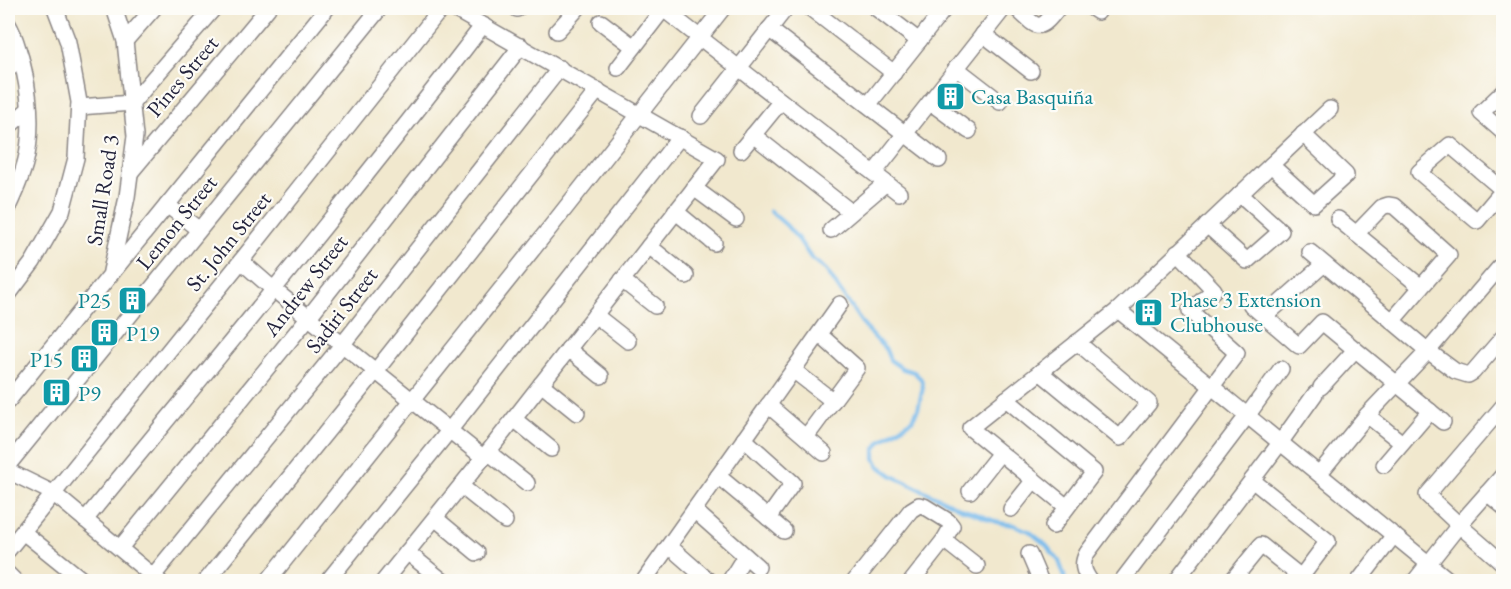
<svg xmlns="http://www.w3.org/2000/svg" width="1511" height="589" font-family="'EB Garamond',serif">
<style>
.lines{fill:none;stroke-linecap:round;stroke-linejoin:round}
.stream{stroke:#76baec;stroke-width:4}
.minor-casing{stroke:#8a8584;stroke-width:18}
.minor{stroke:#fff;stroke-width:15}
.labels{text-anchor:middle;stroke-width:4.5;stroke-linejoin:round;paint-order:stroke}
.street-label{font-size:22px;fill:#22223b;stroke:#fdfcf7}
.culture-label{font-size:22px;fill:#0d838f;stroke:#fdfcf7;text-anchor:start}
</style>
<rect width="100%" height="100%" fill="#fdfcf7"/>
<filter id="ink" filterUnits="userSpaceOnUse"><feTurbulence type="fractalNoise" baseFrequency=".0167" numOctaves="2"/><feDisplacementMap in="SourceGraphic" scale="12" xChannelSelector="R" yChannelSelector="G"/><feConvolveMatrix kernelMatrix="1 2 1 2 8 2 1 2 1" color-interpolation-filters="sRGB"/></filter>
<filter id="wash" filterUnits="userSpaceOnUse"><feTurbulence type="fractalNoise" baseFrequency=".008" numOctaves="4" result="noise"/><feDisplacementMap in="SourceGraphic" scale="24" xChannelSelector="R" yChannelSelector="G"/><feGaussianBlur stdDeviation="1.35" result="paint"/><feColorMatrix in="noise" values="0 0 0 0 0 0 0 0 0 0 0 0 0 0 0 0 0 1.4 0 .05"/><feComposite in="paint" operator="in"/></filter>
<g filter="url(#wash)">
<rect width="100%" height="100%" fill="#f1e8ce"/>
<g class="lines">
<polyline class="stream" points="770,211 786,225 799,240 811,258 826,270 864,326 886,350 890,360 903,369 914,372 921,379 923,387 918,409 912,420 881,441 875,450 875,458 879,466 893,476 962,509 1000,523 1014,525 1029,531 1046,545 1059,561 1064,575 1065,582"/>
</g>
</g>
<g filter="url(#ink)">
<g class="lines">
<defs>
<g id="minor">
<polyline points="662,8 899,193"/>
<polyline points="810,8 894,73"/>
<polyline points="876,8 919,41"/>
<path d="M1016 8C1038 28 1038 34 1058 8"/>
<polyline points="1092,8 1098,12"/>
<polyline points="517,9 518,8"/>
<polyline points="601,22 634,47"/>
<path d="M8 24C15 35 17 46 21 58 29 89 33 123 27 155 24 171 15 192 8 207"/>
<polyline points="769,29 939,160"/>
<polyline points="557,31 578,8"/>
<polyline points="983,34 1031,71"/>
<polyline points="125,41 154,8"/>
<polyline points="618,68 664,8"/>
<polyline points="956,68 1000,102"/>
<polyline points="8,69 20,58"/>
<polyline points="1504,91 1481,113 1504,133"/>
<polyline points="930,102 969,131"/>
<polyline points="868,105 945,8"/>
<polyline points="79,107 132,103 214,8"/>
<polyline points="701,116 786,8"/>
<polyline points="8,127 29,109"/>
<polyline points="753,135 851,212"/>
<polyline points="741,150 781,101"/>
<polyline points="1271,165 1314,204 1346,175 1303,134"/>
<polyline points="130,173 268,8"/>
<polyline points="874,173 1004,8"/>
<polyline points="694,188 736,219"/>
<polyline points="1503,190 1450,145 1419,172 1477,221 1504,189"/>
<polyline points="167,205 198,229"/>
<polyline points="675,211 714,243"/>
<polyline points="1338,219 1421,287"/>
<polyline points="1207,225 1247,261 1281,231 1240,194"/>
<polyline points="831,230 886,183"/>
<polyline points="1356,234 1382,207 1388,205 1394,206 1449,255 1392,321"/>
<polyline points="649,246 686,276"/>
<polyline points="1310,252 1428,351 1455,371 1468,375 1473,372 1504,336"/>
<polyline points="241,261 273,289 484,458"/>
<polyline points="111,271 127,197 135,136 125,41 114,8"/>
<polyline points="622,280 655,306"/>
<polyline points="8,295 33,262 62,211 76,158 79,102 68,42 55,8"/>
<polyline points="1251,305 1299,346 1322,322 1443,422"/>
<polyline points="1118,310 1451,582"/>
<polyline points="595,315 628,341"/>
<polyline points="1265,316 1324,264"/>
<polyline points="568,349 601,376"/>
<polyline points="793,370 833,401"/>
<polyline points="1040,372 1120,438 1149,403 1077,342"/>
<polyline points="541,384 577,413"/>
<polyline points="1321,387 1355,350"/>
<polyline points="1006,399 1094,472 1053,526"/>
<polyline points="8,401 327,8"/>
<polyline points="768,405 824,453"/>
<polyline points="1504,405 1427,495 1459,525 1504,564"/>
<polyline points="1367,415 1402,443"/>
<polyline points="514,419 551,449"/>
<polyline points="806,437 857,368 819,334"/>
<polyline points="744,439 793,483 768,518"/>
<polyline points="488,452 527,483"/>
<polyline points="8,465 380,8"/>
<polyline points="1384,465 1430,411"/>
<polyline points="8,471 53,493 160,582"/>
<polyline points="1319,474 1367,415 1428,351 1504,262"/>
<polyline points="718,476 784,531"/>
<polyline points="461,486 505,521"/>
<polyline points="970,491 1000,453"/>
<polyline points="1487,493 1504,507"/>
<polyline points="1067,507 970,428 1118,310 1330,109"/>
<polyline points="1011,509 1034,480"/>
<polyline points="694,510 758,567"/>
<polyline points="435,518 477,553"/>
<path d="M85 520C219 356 355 193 483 25"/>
<polyline points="23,532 85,582"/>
<polyline points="944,540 977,566"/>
<polyline points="669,546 710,582"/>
<polyline points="120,548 308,318 521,46"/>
<polyline points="8,550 241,261 436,15 444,9 452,8 717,159 488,452 383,582"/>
<polyline points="407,552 444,582"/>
<polyline points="1029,554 1041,582"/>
<polyline points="8,574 16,582"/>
<polyline points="153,576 342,345 560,68"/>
<polyline points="205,582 375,372 598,90"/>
<polyline points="267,582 549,229 723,8"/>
<polyline points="327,582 449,431 680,137"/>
<polyline points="643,582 840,304"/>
<polyline points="729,582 745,556"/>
<polyline points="854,582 911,510 919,505 924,506 948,521 952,526 944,540 911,582"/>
<path d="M1091 582C1083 571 1081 564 1087 553L1237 353 1190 311 1214 290 1178 252"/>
<polyline points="1121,582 1247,416 1281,369"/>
<polyline points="1175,582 1280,443 1315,394"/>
<polyline points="1231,582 1261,545 1301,577 1328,541 1252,480"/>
<polyline points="1358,582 1394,535"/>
<polyline points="1414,582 1459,525 1504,474"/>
</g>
</defs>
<use href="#minor" class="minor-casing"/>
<use href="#minor" class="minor"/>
</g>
</g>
<defs>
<symbol id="building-square" viewBox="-11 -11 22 22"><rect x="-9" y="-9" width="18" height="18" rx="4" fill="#0f9aa8" stroke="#fdfcf7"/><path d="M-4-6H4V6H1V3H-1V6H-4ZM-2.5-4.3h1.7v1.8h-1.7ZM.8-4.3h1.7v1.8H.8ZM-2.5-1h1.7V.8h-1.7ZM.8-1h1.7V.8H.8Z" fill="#fff"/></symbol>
</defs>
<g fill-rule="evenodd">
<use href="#building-square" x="934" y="80" width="33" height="33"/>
<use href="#building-square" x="116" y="284" width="33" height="33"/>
<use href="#building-square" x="1132" y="296" width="33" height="33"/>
<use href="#building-square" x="88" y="316" width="33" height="33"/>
<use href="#building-square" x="68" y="342" width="33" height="33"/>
<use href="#building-square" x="40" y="376" width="33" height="33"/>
</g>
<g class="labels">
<g class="street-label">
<text transform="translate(182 76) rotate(-50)" y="8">Pines Street</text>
<text transform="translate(102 190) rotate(-81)" y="8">Small Road 3</text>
<text transform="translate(176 222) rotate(-51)" y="8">Lemon Street</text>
<text transform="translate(228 241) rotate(-51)" y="8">St. John Street</text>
<text transform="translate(305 285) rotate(-52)" y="8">Andrew Street</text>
<text transform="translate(341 310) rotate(-52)" y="8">Sadiri Street</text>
</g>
<g class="culture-label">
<text x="971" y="104">Casa Basquiña</text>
<text x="1170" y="307">Phase 3 Extension<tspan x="1170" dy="25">Clubhouse</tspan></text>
<text x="111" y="308" text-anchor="end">P25</text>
<text x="126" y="341">P19</text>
<text x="63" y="367" text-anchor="end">P15</text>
<text x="78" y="401">P9</text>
</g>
</g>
<rect width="1511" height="589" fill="none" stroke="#fdfcf7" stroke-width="30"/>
</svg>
